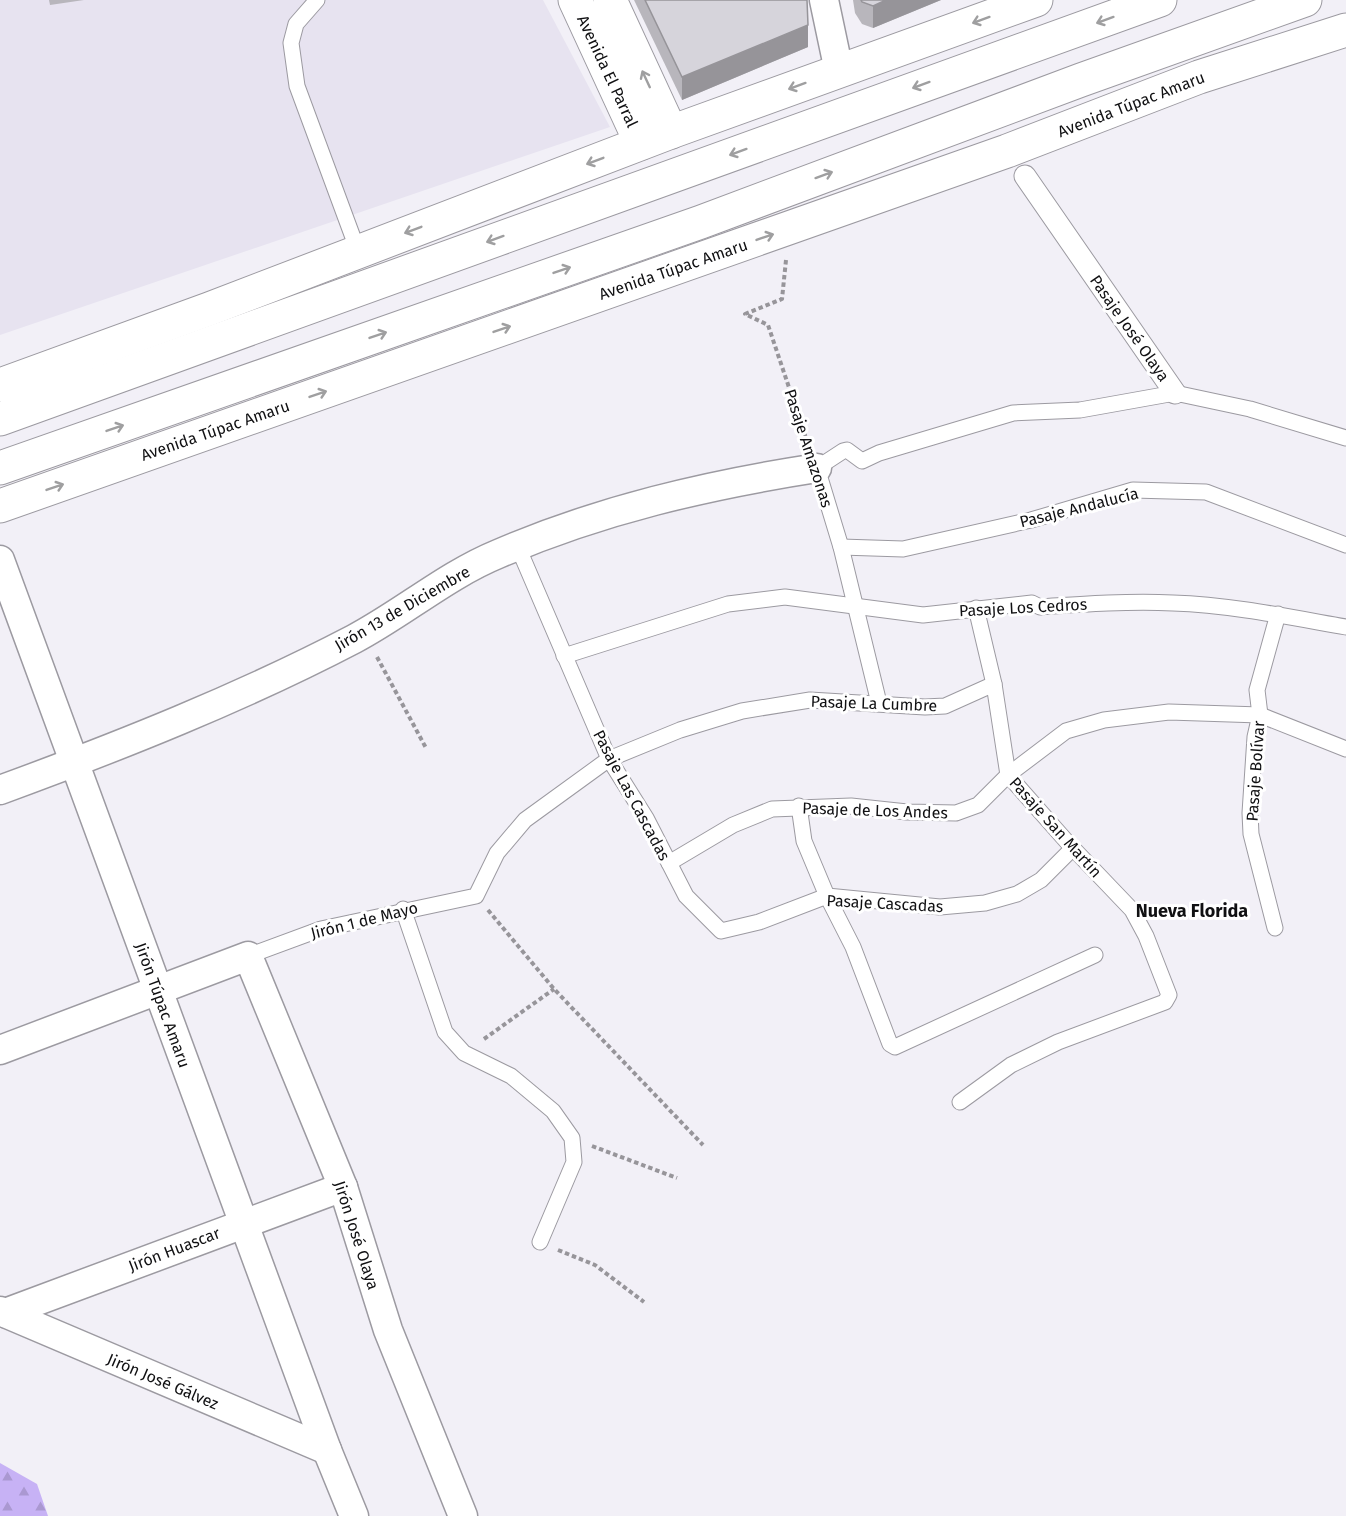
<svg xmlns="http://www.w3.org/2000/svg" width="1346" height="1516" font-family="'Fira Sans',sans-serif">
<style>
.built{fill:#e7e3f0}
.forest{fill:url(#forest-firs)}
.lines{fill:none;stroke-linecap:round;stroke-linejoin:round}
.service-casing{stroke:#9c9aa1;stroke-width:17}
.pedestrian-casing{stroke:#9c9aa1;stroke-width:23}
.minor-casing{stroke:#9c9aa1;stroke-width:31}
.tertiary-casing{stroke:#9c9aa1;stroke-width:35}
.secondary-casing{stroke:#9c9aa1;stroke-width:35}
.trunk-casing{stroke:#9c9aa1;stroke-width:35}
.path{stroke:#97959a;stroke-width:4;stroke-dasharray:4.5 3;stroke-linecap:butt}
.service{stroke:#fff;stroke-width:15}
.pedestrian{stroke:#fff;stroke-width:21}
.minor{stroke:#fff;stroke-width:28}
.tertiary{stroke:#fff;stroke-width:33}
.secondary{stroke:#fff;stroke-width:33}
.trunk{stroke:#fff;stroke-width:33}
.wall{fill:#b8b6bc}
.shaded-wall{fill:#969499}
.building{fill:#d6d4db;stroke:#969499;stroke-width:1.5}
.oneway{stroke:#9f9fa0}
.labels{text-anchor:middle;stroke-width:6;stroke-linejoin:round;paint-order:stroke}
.street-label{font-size:16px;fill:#101012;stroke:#fff}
.neighbourhood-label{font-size:18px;font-weight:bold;fill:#101012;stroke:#fff}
</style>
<defs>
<pattern id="forest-firs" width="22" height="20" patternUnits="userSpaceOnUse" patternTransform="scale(1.5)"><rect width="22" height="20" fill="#c7b2f5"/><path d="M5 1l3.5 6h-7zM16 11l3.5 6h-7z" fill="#aa98d1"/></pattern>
</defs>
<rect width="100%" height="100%" fill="#f2f0f7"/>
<polygon class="built" points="0,0 543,0 610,127 0,335"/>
<polygon class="forest" points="0,1463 37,1484 48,1516 0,1516"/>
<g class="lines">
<defs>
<g id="service">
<polyline points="317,0 296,24 291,43 297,86 358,251"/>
<polyline points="518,547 609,759 646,818 686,896 721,931 759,922 827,896 940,907 985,903 1017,894 1041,880 1073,848"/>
<polyline points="841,547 903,549 1031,520 1133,490 1206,492 1346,545"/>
<path d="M564 656 728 604 785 597 923 615 1032 603 1040 607C1085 604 1129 601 1173 603 1231 605 1289 617 1346 627"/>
<polyline points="879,703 841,547 817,468 843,451 847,450 862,461 879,453 1013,413 1080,410 1175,393 1250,409 1346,438"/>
<polyline points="799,806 804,841 827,896 853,947 890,1044 895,1047 1095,955"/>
<polyline points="669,863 733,825 772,809 851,806 907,812 956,813 978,805 1008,775 1066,731 1104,720 1169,712 1260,715 1346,749"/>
<polyline points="403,909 445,1032 464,1053 511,1076 553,1111 572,1138 574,1162 540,1242"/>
<polyline points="1275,928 1251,834 1250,813 1255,737 1260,715 1257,690 1278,614"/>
<polyline points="248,956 321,929 476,896 497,853 525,820 609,759 680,730 742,711 810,700 925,707 945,706 994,684"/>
<polyline points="960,1102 1011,1065 1058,1042 1165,1002 1169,995 1146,936 1132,910 1068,843 1008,775 994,684 976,608"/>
</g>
<polyline id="pedestrian" points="1025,176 1175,393"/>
<g id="minor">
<polyline points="824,0 839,71"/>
<polyline points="0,560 327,1450 354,1516"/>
<path d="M0 790C120 746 241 698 354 639 403 613 447 575 498 554 600 510 707 485 817 468"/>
<polyline points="0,1050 248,956 343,1187 388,1330 463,1516"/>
<polyline points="0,1311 327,1450"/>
<polyline points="5,1313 343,1187"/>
</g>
<g id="tertiary">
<polyline points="575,0 641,143"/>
<polyline points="610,0 671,132"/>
</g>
<g id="secondary">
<polyline points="0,385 209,309 671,132 1036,0"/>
<polyline points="0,506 1007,151 1199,77 1346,30"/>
</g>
<g id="trunk">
<polyline points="0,419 1160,0"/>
<polyline points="0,468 701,222 1081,80 1305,0"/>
</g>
</defs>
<use href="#service" class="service-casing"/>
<use href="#pedestrian" class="pedestrian-casing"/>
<use href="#minor" class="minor-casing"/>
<use href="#tertiary" class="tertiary-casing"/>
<use href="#secondary" class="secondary-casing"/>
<use href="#trunk" class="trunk-casing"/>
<g class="path">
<polyline points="786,260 782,299 745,314 768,325 807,441"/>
<polyline points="377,657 426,748"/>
<polyline points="488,910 554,989 703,1145"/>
<polyline points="484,1039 554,989"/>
<polyline points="592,1146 677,1178"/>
<polyline points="558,1250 595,1265 644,1302"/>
</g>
<use href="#service" class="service"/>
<use href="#pedestrian" class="pedestrian"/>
<use href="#minor" class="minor"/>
<use href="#tertiary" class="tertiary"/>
<use href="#secondary" class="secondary"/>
<use href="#trunk" class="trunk"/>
</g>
<g class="wall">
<polygon points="49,0 84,0 50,5"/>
<polygon points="634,0 807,0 808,47 682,100"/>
<polygon points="853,0 941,0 873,28 862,24 855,13"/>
</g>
<g class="shaded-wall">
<polygon points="886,0 941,0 873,28 873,6"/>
<polygon points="808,25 808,47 682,100 682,77"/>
</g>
<g class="building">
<polygon points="645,0 807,0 808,25 682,77"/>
<polygon points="861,0 886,0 873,6 862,2"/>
</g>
<defs><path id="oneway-shaft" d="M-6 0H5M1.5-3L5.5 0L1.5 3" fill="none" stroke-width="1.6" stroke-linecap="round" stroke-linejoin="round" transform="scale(1.5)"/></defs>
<g class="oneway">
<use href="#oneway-shaft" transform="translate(981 20) rotate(160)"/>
<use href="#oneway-shaft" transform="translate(1105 20) rotate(160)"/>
<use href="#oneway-shaft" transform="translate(646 79) rotate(-115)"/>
<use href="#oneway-shaft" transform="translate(921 85) rotate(160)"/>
<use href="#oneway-shaft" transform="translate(797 86) rotate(160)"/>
<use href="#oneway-shaft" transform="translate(738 152) rotate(160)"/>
<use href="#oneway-shaft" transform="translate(595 161) rotate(159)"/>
<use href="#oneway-shaft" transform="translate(824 175) rotate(-20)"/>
<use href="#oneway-shaft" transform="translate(413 230) rotate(159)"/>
<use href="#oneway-shaft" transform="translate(765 237) rotate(-19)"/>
<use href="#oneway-shaft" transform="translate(495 239) rotate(160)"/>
<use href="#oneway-shaft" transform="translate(562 270) rotate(-19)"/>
<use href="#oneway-shaft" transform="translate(502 329) rotate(-19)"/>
<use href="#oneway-shaft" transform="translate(378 335) rotate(-19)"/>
<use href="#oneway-shaft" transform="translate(318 394) rotate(-19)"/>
<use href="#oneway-shaft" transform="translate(115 428) rotate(-19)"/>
<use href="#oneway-shaft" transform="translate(55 487) rotate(-19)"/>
</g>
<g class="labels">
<g class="street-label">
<text transform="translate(608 71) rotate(65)" y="6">Avenida El Parral</text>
<text transform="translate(1131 104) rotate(-21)" y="6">Avenida Túpac Amaru</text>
<text transform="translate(673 269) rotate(-19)" y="6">Avenida Túpac Amaru</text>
<text transform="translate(1130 328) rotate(55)" y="6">Pasaje José Olaya</text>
<text transform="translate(215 430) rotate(-19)" y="6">Avenida Túpac Amaru</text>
<text transform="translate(809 448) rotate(72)" y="6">Pasaje Amazonas</text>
<text transform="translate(1079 507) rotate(-14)" y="6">Pasaje Andalucía</text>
<text transform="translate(1023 607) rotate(-3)" y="6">Pasaje Los Cedros</text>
<text transform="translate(402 608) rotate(-30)" y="6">Jirón 13 de Diciembre</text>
<text transform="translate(874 703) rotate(2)" y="6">Pasaje La Cumbre</text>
<text transform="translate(1255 771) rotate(-86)" y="6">Pasaje Bolívar</text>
<text transform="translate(632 795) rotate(62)" y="6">Pasaje Las Cascadas</text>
<text transform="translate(875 810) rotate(2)" y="6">Pasaje de Los Andes</text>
<text transform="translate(1056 827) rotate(48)" y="6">Pasaje San Martín</text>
<text transform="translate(885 903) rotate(3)" y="6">Pasaje Cascadas</text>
<text transform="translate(364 920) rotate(-14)" y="6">Jirón 1 de Mayo</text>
<text transform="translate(163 1005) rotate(70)" y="6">Jirón Túpac Amaru</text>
<text transform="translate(357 1235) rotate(72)" y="6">Jirón José Olaya</text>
<text transform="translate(174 1249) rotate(-21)" y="6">Jirón Huascar</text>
<text transform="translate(163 1381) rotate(23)" y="6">Jirón José Gálvez</text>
</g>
<g class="neighbourhood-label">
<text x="1192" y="917">Nueva Florida</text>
</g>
</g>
</svg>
